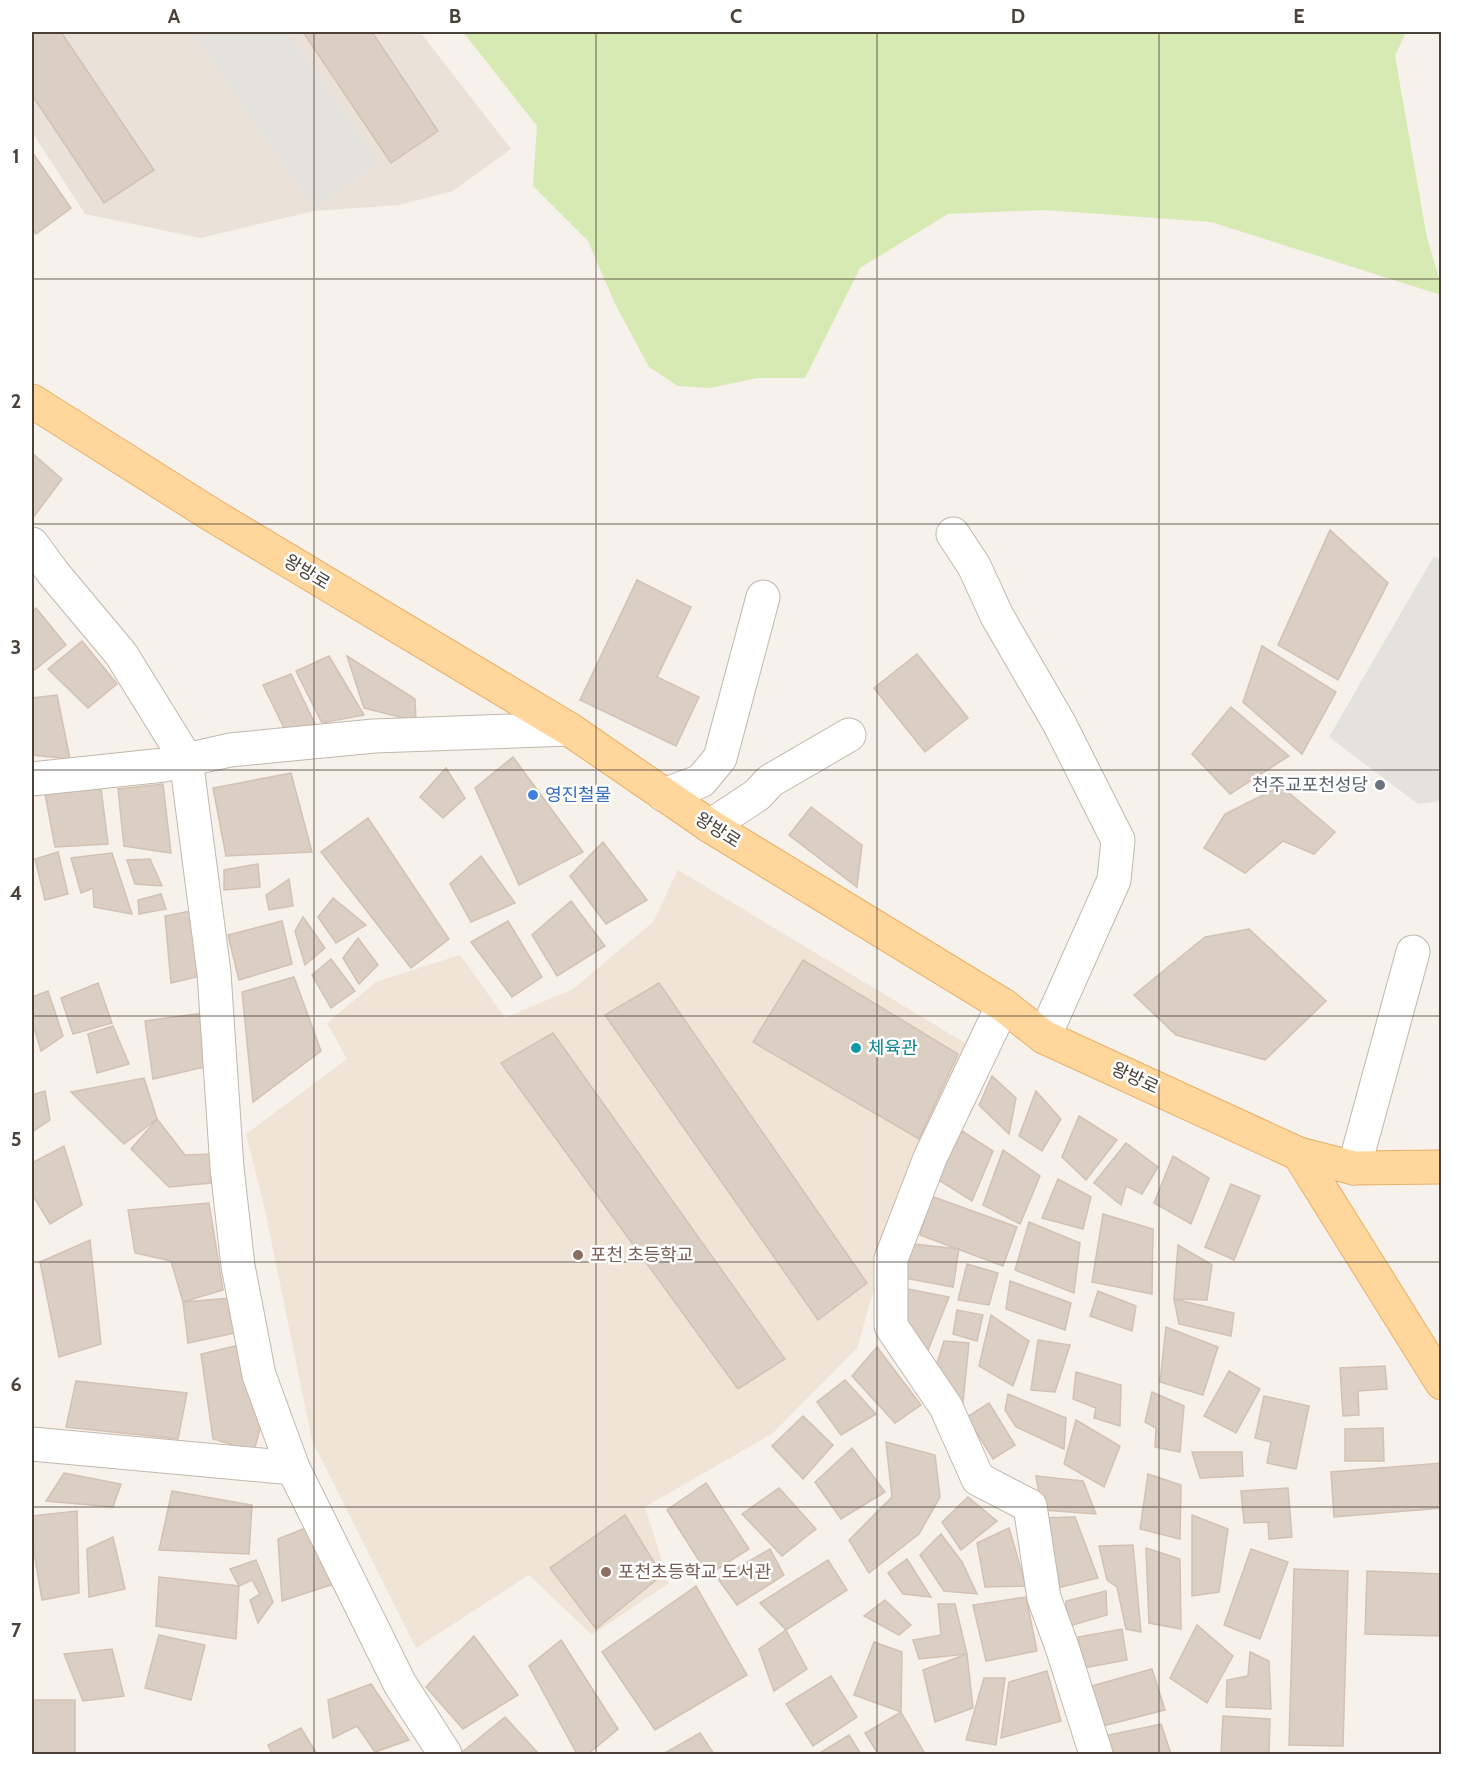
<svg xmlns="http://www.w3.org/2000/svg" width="1473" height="1786" font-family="Cabin,'Noto Sans KR',sans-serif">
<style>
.residential{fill:#eae2d9}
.education{fill:#efe4d5}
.green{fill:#d8eab3}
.parking{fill:#e4e2df}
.building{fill:#dbcec3;stroke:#d3c2b3;stroke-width:1.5}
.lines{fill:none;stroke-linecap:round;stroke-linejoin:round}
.minor-casing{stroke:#c2b8ad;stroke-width:35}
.major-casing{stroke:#e7b168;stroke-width:35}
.minor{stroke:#fff;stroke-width:33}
.major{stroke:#ffd69b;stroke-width:33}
.grid{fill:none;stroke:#4a4138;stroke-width:1.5;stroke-opacity:0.55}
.worship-dot{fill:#6b7280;stroke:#fff;stroke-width:2}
.shop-dot{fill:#3f7fe0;stroke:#fff;stroke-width:2}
.culture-dot{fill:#0f9aa8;stroke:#fff;stroke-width:2}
.education-dot{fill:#8d6e63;stroke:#fff;stroke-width:2}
.labels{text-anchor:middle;stroke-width:5;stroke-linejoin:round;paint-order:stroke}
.street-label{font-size:18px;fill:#4a4138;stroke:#fff}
.worship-label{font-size:18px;fill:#5b616d;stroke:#fff;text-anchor:end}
.shop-label{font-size:18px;fill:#366cbe;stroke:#fff;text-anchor:start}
.culture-label{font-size:18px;fill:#0d838f;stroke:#fff;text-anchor:start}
.education-label{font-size:18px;fill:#785e54;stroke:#fff;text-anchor:start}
.neatline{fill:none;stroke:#4a4138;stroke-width:2}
.grid-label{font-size:20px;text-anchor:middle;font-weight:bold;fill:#4a4138}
</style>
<rect width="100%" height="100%" fill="#f6f1eb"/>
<polygon class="residential" points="32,32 420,32 511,149 453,191 399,205 314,211 200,238 85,214 32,132"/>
<polygon class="education" points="678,870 970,1046 875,1286 857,1348 773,1433 645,1507 669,1583 592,1635 529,1575 416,1648 312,1440 265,1210 246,1134 347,1059 327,1023 376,982 460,955 505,1018 573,989 653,922"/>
<polygon class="green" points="463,32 1406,32 1395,56 1427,238 1441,285 1441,295 1211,222 1044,210 948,214 860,268 805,378 758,378 710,388 678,386 649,367 615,304 588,241 533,186 537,126"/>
<g class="parking">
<polygon points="193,32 287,32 379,163 314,208 192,33"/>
<polygon points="1434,556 1442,561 1441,801 1418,804 1329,737"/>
</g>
<g class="building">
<polygon points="32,32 61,32 154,170 104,203 32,95"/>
<polygon points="303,32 372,32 438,131 391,163"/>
<polygon points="32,152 71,208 36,234 32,228"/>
<polygon points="32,453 62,479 32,519"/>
<polygon points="1330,530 1388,583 1338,680 1278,645"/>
<polygon points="637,580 691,607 657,677 699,697 676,746 580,700"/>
<polygon points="36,608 66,645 32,672 32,612"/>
<polygon points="82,641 117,684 88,708 48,669"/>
<polygon points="1262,646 1336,692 1302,754 1243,702"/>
<polygon points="917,654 968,718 925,752 874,688"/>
<polygon points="329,656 364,715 322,723 296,671"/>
<polygon points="347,656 415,699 416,721 364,708"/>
<polygon points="291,674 315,724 285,730 263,685"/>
<polygon points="57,695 70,759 32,755 32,698"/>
<polygon points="1231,707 1289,756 1230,794 1192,754"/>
<polygon points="513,757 583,852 519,885 475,788"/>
<polygon points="446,768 465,798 443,818 420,797"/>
<polygon points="291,773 312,852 226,856 213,788"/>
<polygon points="163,784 171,853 124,846 118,789"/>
<polygon points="1281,786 1335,832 1314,854 1283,841 1245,873 1204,848 1225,814"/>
<polygon points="101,788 108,844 55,847 45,794"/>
<polygon points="811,807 862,845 857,887 789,835"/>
<polygon points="368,818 449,939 411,968 321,852"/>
<polygon points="603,842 647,900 606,924 570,876"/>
<polygon points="58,852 68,894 45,900 35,859"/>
<polygon points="112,853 132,914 94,907 93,888 81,893 71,858"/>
<polygon points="481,856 515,903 471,922 450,884"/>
<polygon points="150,859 162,886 135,884 127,860"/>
<polygon points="258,864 260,887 224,890 224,870"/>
<polygon points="289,879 293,906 269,910 266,895"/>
<polygon points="161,894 166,909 139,914 138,900"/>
<polygon points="333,898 366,925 336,943 318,917"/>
<polygon points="571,901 605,946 557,976 532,935"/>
<polygon points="201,909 201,976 171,983 165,916"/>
<polygon points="303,917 325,948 305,965 295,931"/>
<polygon points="282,921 292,964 239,980 228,935"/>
<polygon points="508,921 542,977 512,997 471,942"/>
<polygon points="1249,929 1326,1001 1265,1060 1176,1035 1134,995 1205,937"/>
<polygon points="358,938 378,965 359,984 343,958"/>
<polygon points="331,959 355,991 331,1008 312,975"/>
<polygon points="803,960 958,1054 919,1139 753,1042"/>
<polygon points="294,977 321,1051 253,1102 242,992"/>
<polygon points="98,983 112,1023 73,1034 61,998"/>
<polygon points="659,983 867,1283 818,1320 605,1015"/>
<polygon points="48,991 63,1036 41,1051 32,1021 32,997"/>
<polygon points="203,1013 209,1066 153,1079 145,1021"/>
<polygon points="113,1026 129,1064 97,1073 88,1034"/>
<polygon points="553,1033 785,1359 738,1389 501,1063"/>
<polygon points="992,1076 1016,1098 1009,1134 979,1105"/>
<polygon points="144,1078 157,1119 124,1144 71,1092"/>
<polygon points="45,1091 50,1120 32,1132 32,1095"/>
<polygon points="1036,1091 1061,1119 1042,1151 1019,1136"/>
<polygon points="1079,1116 1117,1140 1086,1180 1062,1157"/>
<polygon points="157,1119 185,1155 212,1154 211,1183 169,1187 131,1149"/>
<polygon points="962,1131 993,1151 972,1201 937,1179"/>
<polygon points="1126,1143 1158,1167 1142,1194 1126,1186 1121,1205 1094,1183"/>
<polygon points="64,1146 82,1205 50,1224 32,1194 32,1163"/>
<polygon points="1003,1150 1040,1176 1020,1224 983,1205"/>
<polygon points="1173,1156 1209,1178 1191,1224 1154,1203"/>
<polygon points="1058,1179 1091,1197 1083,1229 1042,1218"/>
<polygon points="1231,1184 1260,1196 1234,1260 1205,1247"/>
<polygon points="931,1196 1017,1227 1003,1266 920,1235"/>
<polygon points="209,1203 223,1290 183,1302 171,1261 135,1253 128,1210"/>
<polygon points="1103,1214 1153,1229 1152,1294 1092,1282"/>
<polygon points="1029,1222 1080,1243 1074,1293 1015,1270"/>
<polygon points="90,1240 101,1344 59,1357 40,1262"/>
<polygon points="904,1243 959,1249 953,1287 899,1277"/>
<polygon points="1178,1245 1212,1265 1207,1300 1174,1299"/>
<polygon points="967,1264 998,1273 989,1305 958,1300"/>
<polygon points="1010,1281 1071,1303 1065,1330 1006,1309"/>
<polygon points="903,1288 949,1297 921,1368 902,1326"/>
<polygon points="1098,1291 1136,1306 1132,1331 1090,1316"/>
<polygon points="230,1298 235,1333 188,1343 183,1302"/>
<polygon points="1174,1299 1234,1313 1231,1336 1179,1324"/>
<polygon points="957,1310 983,1315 977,1341 953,1334"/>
<polygon points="991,1315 1029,1341 1013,1386 979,1366"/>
<polygon points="1166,1327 1218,1347 1203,1395 1160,1382"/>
<polygon points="1038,1340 1070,1345 1055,1392 1031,1390"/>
<polygon points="944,1341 969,1343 962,1412 931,1382"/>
<polygon points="240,1345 263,1418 254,1451 213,1439 201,1354"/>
<polygon points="877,1347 921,1405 895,1423 852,1376"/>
<polygon points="1385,1366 1387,1389 1358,1391 1359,1415 1343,1416 1340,1368"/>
<polygon points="1229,1371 1260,1389 1236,1433 1204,1416"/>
<polygon points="1076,1372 1121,1385 1120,1426 1094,1418 1096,1408 1073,1399"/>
<polygon points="845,1380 876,1414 841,1435 817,1402"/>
<polygon points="76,1381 187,1393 178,1439 66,1427"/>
<polygon points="1152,1392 1184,1406 1180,1452 1155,1447 1156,1428 1145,1422"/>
<polygon points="1008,1394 1066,1418 1064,1449 1016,1427 1005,1410"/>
<polygon points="1264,1396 1309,1406 1296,1469 1267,1463 1271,1442 1255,1438"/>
<polygon points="989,1403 1015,1445 993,1459 967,1417"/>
<polygon points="803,1416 833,1445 803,1479 772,1446"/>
<polygon points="1076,1420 1120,1446 1104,1487 1064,1464"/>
<polygon points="1383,1428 1384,1461 1345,1461 1345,1429"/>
<polygon points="886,1442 935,1455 940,1497 919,1534 869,1573 849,1540 892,1497"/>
<polygon points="852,1448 885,1492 841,1519 815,1482"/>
<polygon points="1192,1452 1242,1452 1243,1476 1200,1478"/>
<polygon points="1442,1463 1442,1508 1334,1517 1331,1472"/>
<polygon points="64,1473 121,1484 113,1507 46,1501"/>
<polygon points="1148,1474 1181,1485 1180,1539 1140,1529"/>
<polygon points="1036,1476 1083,1481 1096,1514 1042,1510"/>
<polygon points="706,1483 749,1549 708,1575 667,1510"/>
<polygon points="779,1488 816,1529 782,1556 742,1514"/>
<polygon points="1288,1488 1292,1537 1269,1539 1268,1522 1244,1523 1241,1491"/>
<polygon points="172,1491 252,1505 249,1554 159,1550"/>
<polygon points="968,1497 997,1521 961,1550 942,1522"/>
<polygon points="77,1511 79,1593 42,1600 32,1540 32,1516"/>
<polygon points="625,1515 662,1575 596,1629 550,1568"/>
<polygon points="1192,1515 1228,1529 1219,1592 1192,1596"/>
<polygon points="1075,1517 1098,1578 1057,1588 1034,1518"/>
<polygon points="308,1527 334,1584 282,1601 278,1539"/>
<polygon points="1009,1528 1026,1586 985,1587 977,1543"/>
<polygon points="941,1534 962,1562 977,1594 944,1591 920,1555"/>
<polygon points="113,1537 125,1589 89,1597 87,1549"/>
<polygon points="1133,1545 1141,1632 1126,1629 1117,1587 1107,1580 1099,1546"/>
<polygon points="1146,1548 1180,1559 1181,1629 1149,1623"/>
<polygon points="770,1549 784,1575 737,1605 718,1579"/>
<polygon points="1251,1549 1288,1562 1260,1639 1224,1625"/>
<polygon points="907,1559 931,1597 903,1594 888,1573"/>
<polygon points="256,1560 273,1602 258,1623 250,1600 260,1594 252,1580 239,1586 230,1569"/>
<polygon points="828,1560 847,1590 786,1630 760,1603"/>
<polygon points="1294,1569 1348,1571 1343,1746 1289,1745"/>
<polygon points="1367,1571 1442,1574 1442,1636 1365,1634"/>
<polygon points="159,1577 239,1586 236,1639 156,1626"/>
<polygon points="696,1586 747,1675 655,1730 602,1652"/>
<polygon points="1106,1591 1107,1615 1066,1627 1066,1601"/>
<polygon points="1026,1597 1037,1651 986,1661 973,1605"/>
<polygon points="885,1600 911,1625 899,1635 864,1616"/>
<polygon points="938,1604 955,1604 967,1654 919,1659 913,1640 941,1635"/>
<polygon points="1197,1625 1233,1656 1207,1703 1170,1678"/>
<polygon points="1122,1629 1127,1660 1084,1668 1078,1637"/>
<polygon points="786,1630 807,1669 774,1691 759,1649"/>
<polygon points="159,1635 205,1645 191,1700 145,1688"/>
<polygon points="474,1636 518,1695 463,1729 426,1687"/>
<polygon points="561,1640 618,1729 588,1754 577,1754 529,1666"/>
<polygon points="874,1642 902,1652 901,1712 854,1695"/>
<polygon points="112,1649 124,1696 83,1701 64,1654"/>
<polygon points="1250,1652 1269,1661 1271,1709 1226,1707 1227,1680 1248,1676"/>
<polygon points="967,1654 973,1708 935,1722 923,1670"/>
<polygon points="1152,1669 1165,1710 1095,1728 1088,1687"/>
<polygon points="1047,1671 1061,1721 1001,1738 1009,1682"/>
<polygon points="831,1676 857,1717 813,1746 786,1704"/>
<polygon points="984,1678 1005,1678 996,1745 966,1740"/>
<polygon points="371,1684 409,1740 375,1752 357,1726 333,1738 328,1700"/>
<rect x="32" y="1700" width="43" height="54"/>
<polygon points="901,1712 925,1754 878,1754 865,1733"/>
<polygon points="1223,1716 1270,1719 1269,1752 1252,1754 1221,1754"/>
<polygon points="505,1717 539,1754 462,1754 461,1753"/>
<polygon points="1161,1724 1171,1754 1109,1754 1104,1736"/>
<polygon points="301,1728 317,1754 272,1754 268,1745"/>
<polygon points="700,1733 714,1754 663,1754"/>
<polygon points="849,1735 861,1754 818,1754"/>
</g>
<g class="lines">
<defs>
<g id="minor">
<polyline points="953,534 974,566 997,616 1059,723 1118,840 1114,880 1044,1037"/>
<polyline points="32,544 54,574 121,654 186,759 214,973 227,1168 238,1266 259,1375 293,1468 400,1684 445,1754"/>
<polyline points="32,779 164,765 230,750 374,736 569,729"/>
<polyline points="664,795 701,781 720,758 763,597"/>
<polyline points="710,826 757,795 770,781 849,735"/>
<polyline points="1003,1005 930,1158 891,1259 891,1326 946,1407 978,1479 1030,1506 1044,1598 1062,1647 1096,1754"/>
<polyline points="1354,1168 1413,952"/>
<polyline points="32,1444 293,1468"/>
</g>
<g id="major">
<polyline points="32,401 212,515 569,729 710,826 1003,1005 1044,1037 1299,1154 1354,1168 1442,1167"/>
<polyline points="1299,1154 1442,1383"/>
</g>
</defs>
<use href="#minor" class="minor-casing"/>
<use href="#major" class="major-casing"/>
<use href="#minor" class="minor"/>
<use href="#major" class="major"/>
</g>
<path class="grid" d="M314 32V1754M596 32V1754M877 32V1754M1159 32V1754M32 279H1442M32 524H1442M32 770H1442M32 1016H1442M32 1262H1442M32 1507H1442"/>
<circle class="worship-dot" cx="1380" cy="785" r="6"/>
<circle class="shop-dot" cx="533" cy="795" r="6"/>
<circle class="culture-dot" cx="856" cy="1048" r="6"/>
<g class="education-dot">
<circle cx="578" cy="1255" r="6"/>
<circle cx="606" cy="1572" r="6"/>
</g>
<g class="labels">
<g class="street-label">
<text transform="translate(307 572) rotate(31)" y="6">왕방로</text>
<text transform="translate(718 830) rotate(32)" y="6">왕방로</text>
<text transform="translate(1135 1078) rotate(25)" y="6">왕방로</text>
</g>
<g class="worship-label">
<text x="1368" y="791">천주교포천성당</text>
</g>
<g class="shop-label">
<text x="545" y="801">영진철물</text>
</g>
<g class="culture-label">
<text x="868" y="1054">체육관</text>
</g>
<g class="education-label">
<text x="590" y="1261">포천 초등학교</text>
<text x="618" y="1578">포천초등학교 도서관</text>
</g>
</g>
<rect width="1473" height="1786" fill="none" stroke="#ffffff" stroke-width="66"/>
<rect x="33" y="33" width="1407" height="1720" class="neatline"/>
<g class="grid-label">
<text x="174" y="23">A</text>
<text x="455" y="23">B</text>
<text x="736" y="23">C</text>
<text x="1018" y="23">D</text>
<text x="1299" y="23">E</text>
<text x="16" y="163">1</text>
<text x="16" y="408">2</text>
<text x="16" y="654">3</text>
<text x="16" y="900">4</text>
<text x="16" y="1146">5</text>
<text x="16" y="1391">6</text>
<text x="16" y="1637">7</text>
</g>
</svg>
